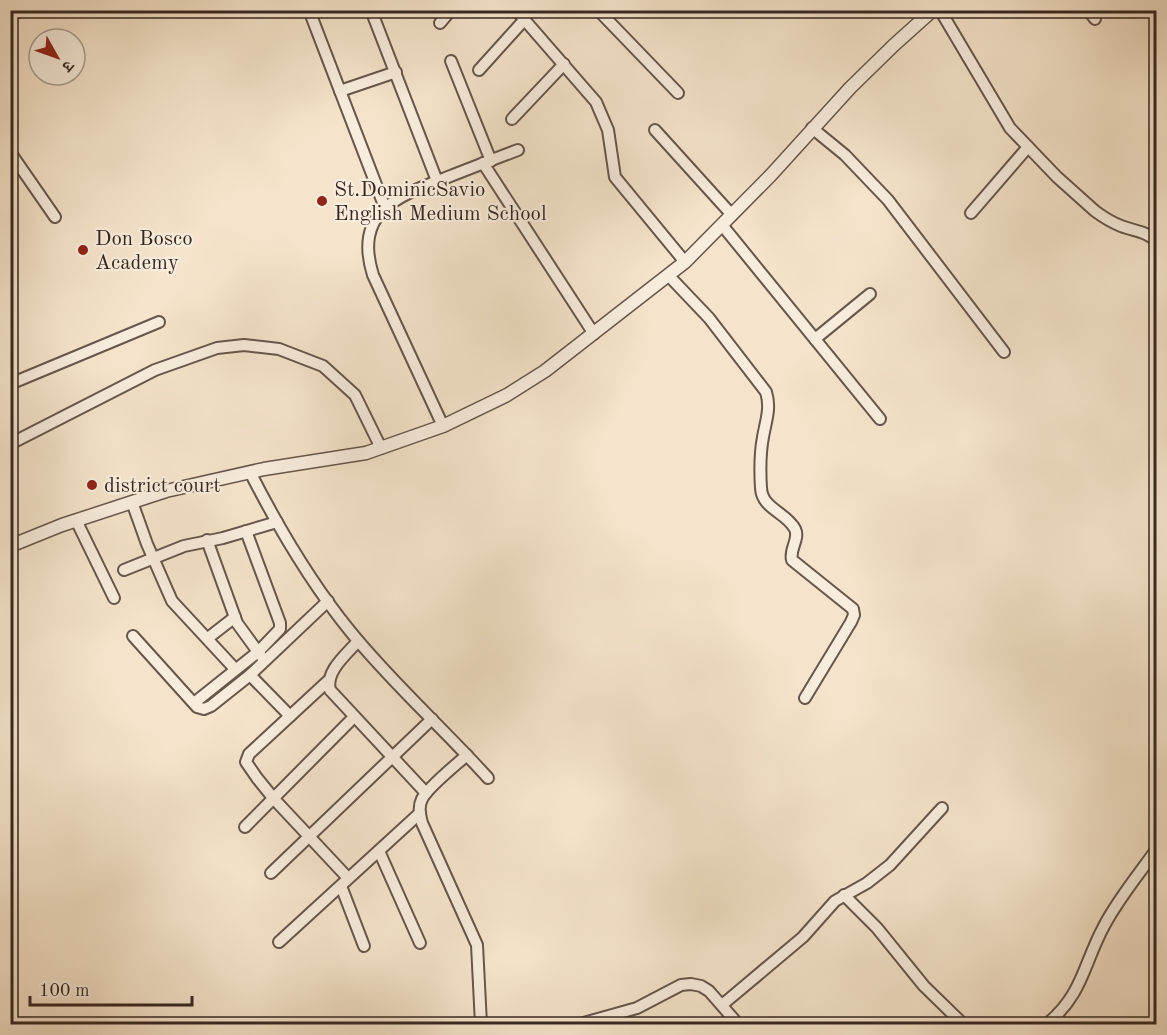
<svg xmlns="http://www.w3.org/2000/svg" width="1167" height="1035" font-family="'Old Standard TT','Noto Serif Devanagari',serif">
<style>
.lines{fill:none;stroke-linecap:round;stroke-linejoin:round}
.minor-casing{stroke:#66564c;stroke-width:14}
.tertiary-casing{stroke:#66564c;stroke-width:15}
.minor{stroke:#f8eddd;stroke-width:10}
.tertiary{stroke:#f8eddd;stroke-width:12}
.poi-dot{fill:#8f2418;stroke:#f8eddd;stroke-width:2}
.labels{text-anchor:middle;stroke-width:4.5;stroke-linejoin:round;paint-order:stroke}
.poi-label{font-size:21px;fill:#362722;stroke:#f8eddd;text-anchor:start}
</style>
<rect width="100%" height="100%" fill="#f5e4cb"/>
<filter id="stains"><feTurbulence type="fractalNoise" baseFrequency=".00333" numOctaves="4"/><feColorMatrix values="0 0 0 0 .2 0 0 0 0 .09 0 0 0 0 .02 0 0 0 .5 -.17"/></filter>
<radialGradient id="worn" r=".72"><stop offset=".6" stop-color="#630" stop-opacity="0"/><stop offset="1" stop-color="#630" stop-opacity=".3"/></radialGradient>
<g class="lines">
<defs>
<g id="minor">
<polyline points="309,10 385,208"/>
<polyline points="371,10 437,181"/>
<polyline points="516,10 596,102 608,130 615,177 685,262"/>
<polyline points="598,10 678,93"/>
<path d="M940 10 1010 128 1057 177 1095 211C1103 217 1111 222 1121 226 1134 231 1146 231 1156 241"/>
<polyline points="1088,10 1095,19"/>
<polyline points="10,16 21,10"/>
<polyline points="440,23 451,10"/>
<polyline points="451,61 491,161"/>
<polyline points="479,70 525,19"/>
<polyline points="340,91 396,72"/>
<polyline points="512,119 564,64"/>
<polyline points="812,128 845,155 888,200 1004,352"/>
<polyline points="655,130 732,215"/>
<polyline points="10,152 55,217"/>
<polyline points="483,163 594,334"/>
<polyline points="971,213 1028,147"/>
<polyline points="722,225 880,419"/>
<path d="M669 276 709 318 766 392C771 408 766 420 763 437 760 453 760 472 761 488 762 509 786 512 795 529 800 539 789 549 792 560L853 609 854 615 851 622 805 698"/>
<polyline points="815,339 870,294"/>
<polyline points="10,384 159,322"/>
<path d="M443 426 373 275C353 211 398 196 448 177 471 168 494 159 518 150"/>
<polyline points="10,444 155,370 217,348 244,345 279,349 323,366 355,395 381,448"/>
<path d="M250 472C278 527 311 583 350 631 392 683 443 728 488 778"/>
<polyline points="132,502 147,544 172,601 235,669"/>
<polyline points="76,520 114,598"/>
<polyline points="207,540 237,623 261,656"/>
<polyline points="124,570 184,546 223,538 277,522"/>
<polyline points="133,636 197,707 204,709 211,706 250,675 328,601"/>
<polyline points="208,638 235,617"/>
<path d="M358 641C347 654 325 671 330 690L426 793"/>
<polyline points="250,675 290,716"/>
<polyline points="328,681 249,754 246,762 257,778 274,799 348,878"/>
<polyline points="194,703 258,652 280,629 280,623 246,531"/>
<path d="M467 755C456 765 428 787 422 799 418 807 420 815 422 823L477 945 481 1024"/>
<polyline points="245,827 354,717"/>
<polyline points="379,851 420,943"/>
<polyline points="271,873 432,719"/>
<polyline points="341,886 364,946"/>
<polyline points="844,895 877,928 924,986 963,1024"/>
<polyline points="279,942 420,813"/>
<polyline points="722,1005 803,937 835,901 867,883 890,865 942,808"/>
<polyline points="310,1024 346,1024"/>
<polyline points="580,1024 637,1008 681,985 691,984 701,986 709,991 738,1024"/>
<path d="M1047 1024C1083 994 1083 965 1104 926 1118 899 1139 874 1156 850"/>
</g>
<polyline id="tertiary" points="10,546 62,525 166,491 264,469 366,453 443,426 507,395 545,371 685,262 771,175 850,88 894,45 933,10"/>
</defs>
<use href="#minor" class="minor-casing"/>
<use href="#tertiary" class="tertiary-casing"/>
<use href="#minor" class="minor"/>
<use href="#tertiary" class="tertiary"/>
</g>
<g class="poi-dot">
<circle cx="322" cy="201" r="6"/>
<circle cx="83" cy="250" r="6"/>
<circle cx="92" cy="485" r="6"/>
</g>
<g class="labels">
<g class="poi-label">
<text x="334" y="196">St.DominicSavio<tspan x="334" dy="24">English Medium School</tspan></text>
<text x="95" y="245">Don Bosco<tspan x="95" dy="24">Academy</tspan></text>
<text x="104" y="492">district court</text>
</g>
</g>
<rect width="1167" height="1035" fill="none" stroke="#f5e4cb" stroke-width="36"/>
<rect x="12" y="12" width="1143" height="1011" fill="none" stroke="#362722" stroke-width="3"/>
<rect x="18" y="18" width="1131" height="999" fill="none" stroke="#362722" stroke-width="1.5"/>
<g transform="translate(57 57) rotate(130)"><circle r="28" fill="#f8eddd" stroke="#aa9e92" stroke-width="1.5"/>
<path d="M0-4.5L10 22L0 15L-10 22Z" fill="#8f2418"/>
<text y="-9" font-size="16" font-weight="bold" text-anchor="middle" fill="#362722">उ</text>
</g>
<path d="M30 996v9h162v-9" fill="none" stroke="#362722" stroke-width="3"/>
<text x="39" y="996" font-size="18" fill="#362722" stroke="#f8eddd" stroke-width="4.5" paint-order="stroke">100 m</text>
<rect width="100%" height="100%" filter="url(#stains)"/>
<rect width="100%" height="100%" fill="url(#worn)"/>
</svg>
